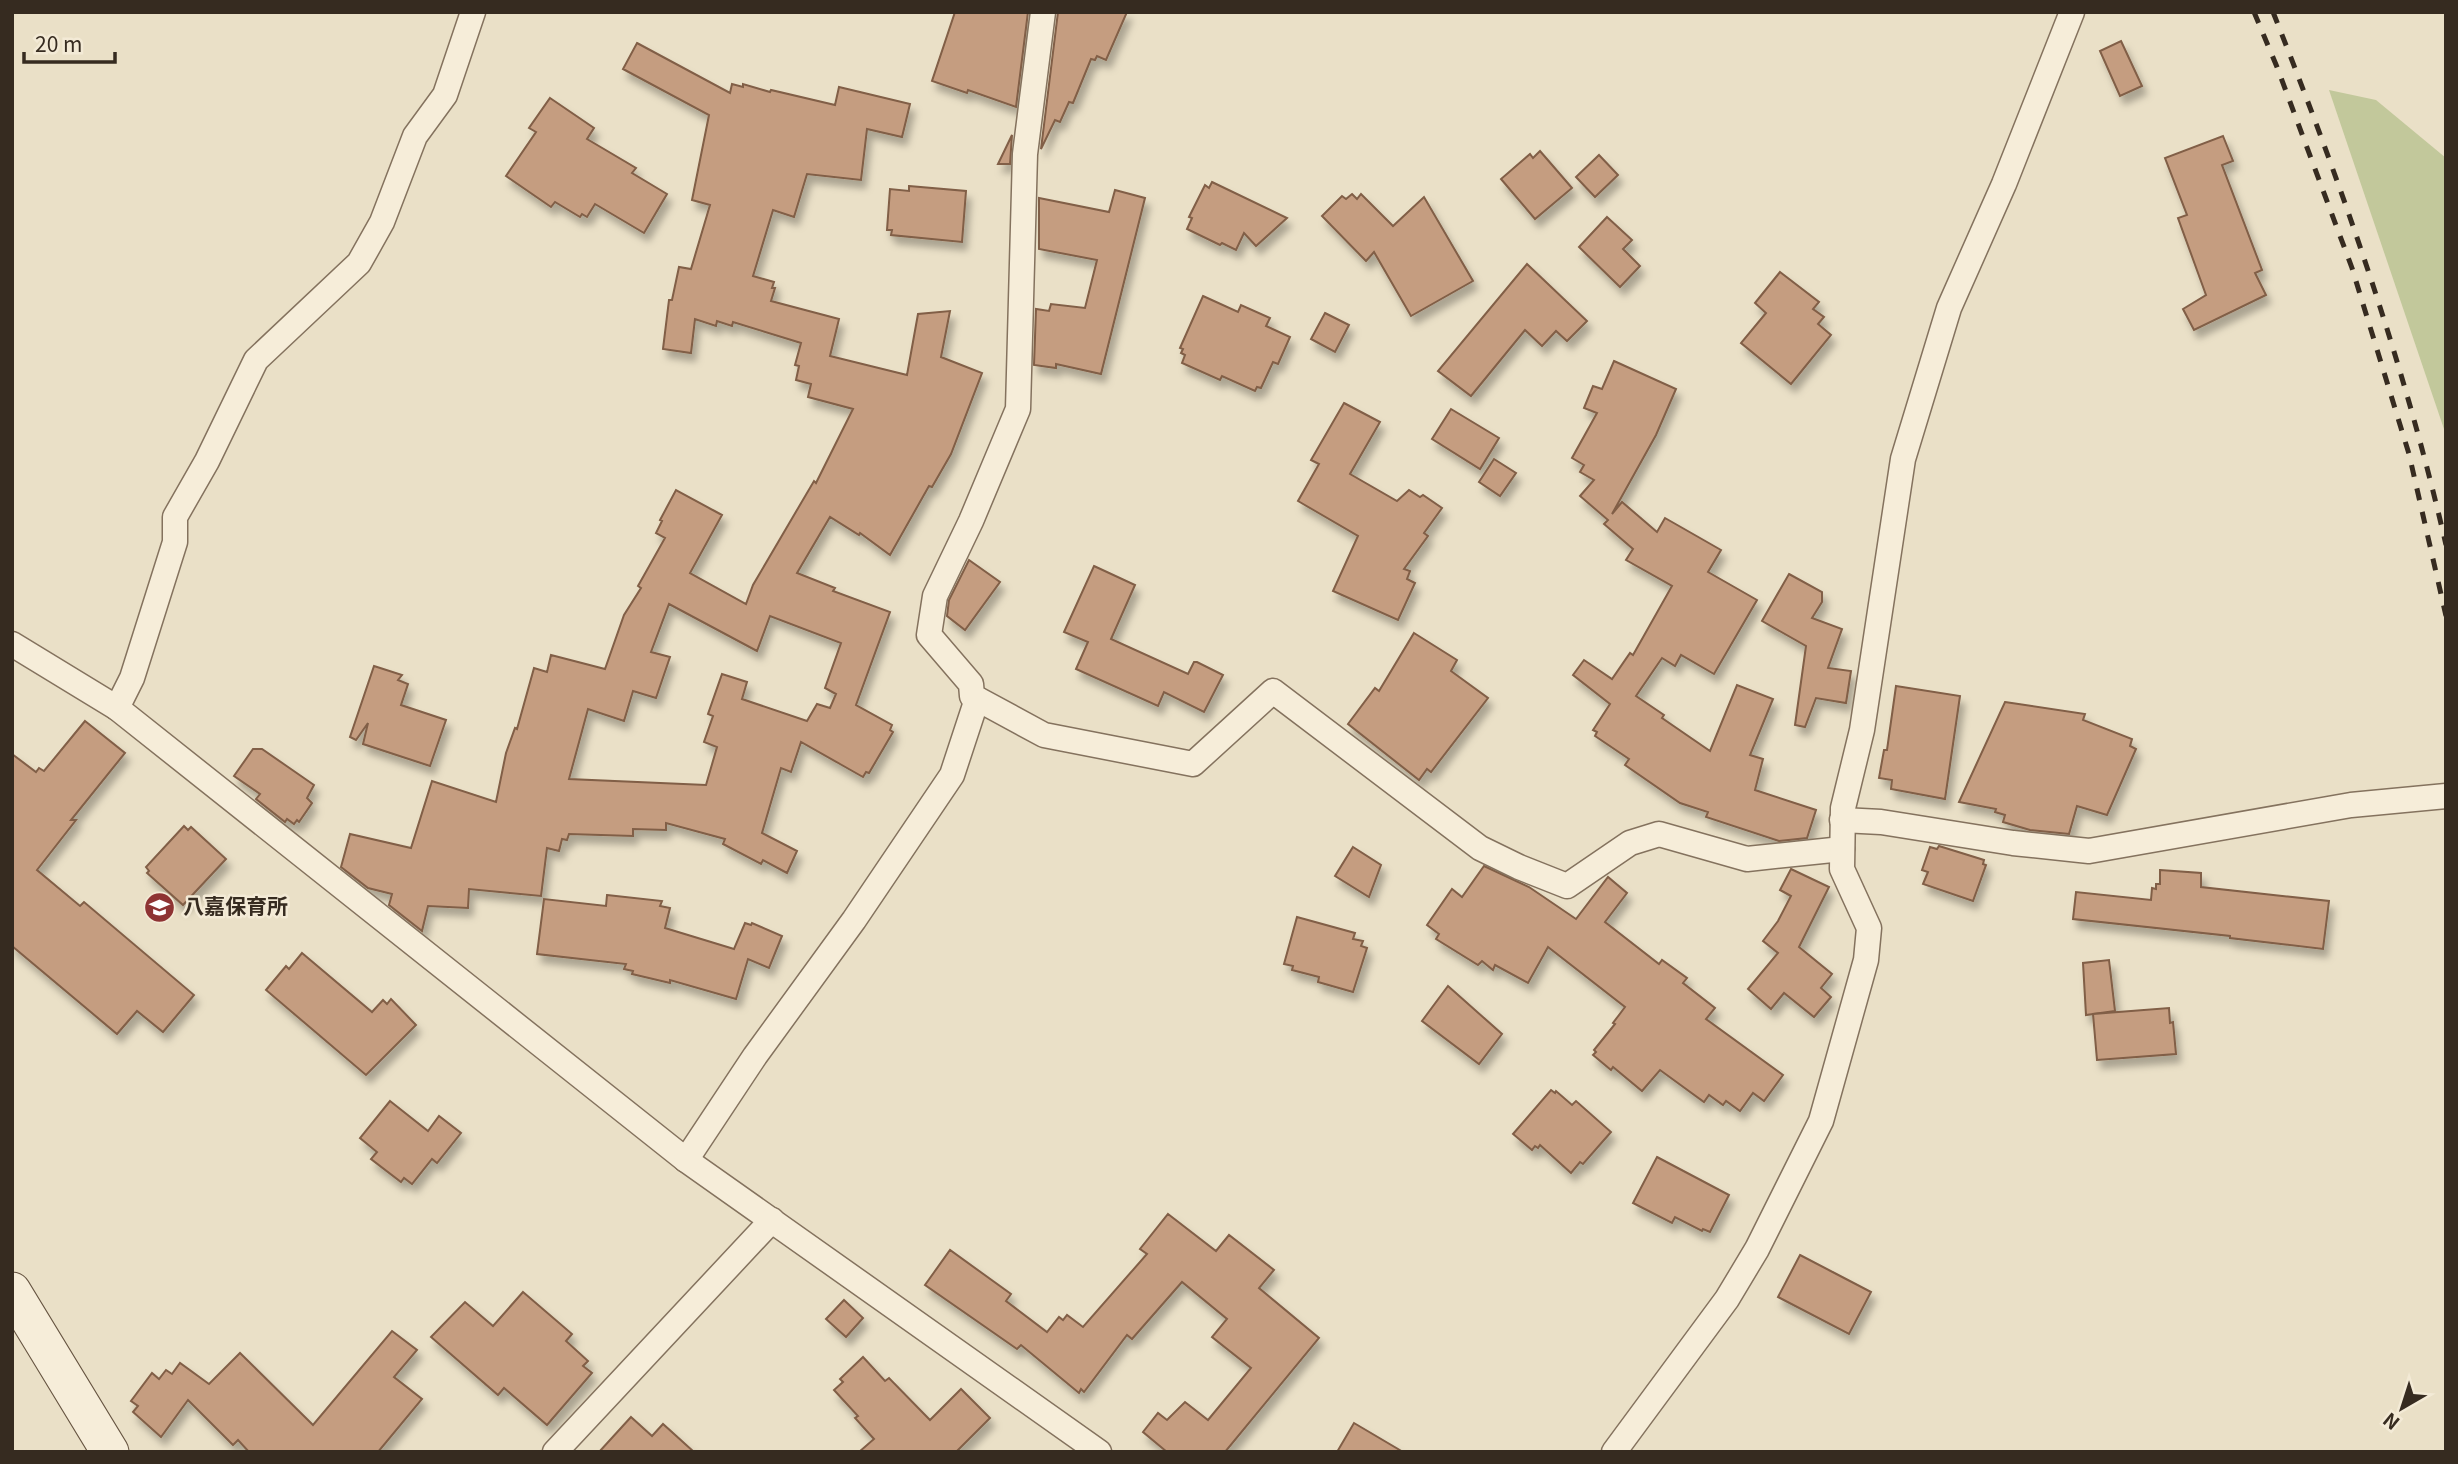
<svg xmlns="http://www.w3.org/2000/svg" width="2458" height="1464" font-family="Georgia,'Noto Sans JP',serif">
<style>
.green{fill:#c2c89b}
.building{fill:#c59d80;stroke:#815e46;stroke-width:2;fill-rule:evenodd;filter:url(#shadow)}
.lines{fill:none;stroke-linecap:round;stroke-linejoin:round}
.minor-casing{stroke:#84725e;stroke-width:27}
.secondary-casing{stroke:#665441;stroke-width:39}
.minor{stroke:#f6edd9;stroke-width:24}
.secondary{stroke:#f6edd9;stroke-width:37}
.rail{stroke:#362b20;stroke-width:5;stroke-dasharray:12 12;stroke-linecap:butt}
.labels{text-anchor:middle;stroke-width:5;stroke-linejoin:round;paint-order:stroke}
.poi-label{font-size:21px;font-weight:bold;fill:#362b20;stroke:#f3ead6;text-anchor:start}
</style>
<defs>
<filter id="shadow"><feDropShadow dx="4.5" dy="8" stdDeviation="3.5" flood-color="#0004"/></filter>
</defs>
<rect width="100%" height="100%" fill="#eae0c7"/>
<polygon class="green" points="2329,90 2376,100 2446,158 2446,435"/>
<g class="building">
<polygon points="955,12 1028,12 1016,107 968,90 967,93 932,81"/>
<polygon points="1058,12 1127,12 1106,60 1097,56 1095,60 1091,59 1073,103 1069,102 1060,122 1055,120 1041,149"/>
<polygon points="2121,41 2142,86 2120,96 2100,51"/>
<path d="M637 43 730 93 732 84 743 87V84L770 92 771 90 835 105 839 87 910 104 902 137 867 129 861 180 807 174 794 217 773 210 753 276 774 282 772 288H775L771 301 839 319 830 356 907 375 918 314 950 311 941 357 982 373 951 454 932 487 929 486 890 555 860 533 859 535 830 517 797 573 835 588 833 591 890 612 856 705 892 725 890 730 893 732 869 773 866 772 863 777 801 742 791 772 781 768 762 833 797 851 787 873 763 860 761 864 723 844 725 839 666 823V830L633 829V836L569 834 567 840 562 839 559 851 547 848 541 896 469 889 468 908 428 906 422 931 389 905 392 894 368 888 341 867 350 834 411 848 432 781 496 802 506 753 515 728 517 729 534 668 547 672 551 655 605 669 624 615 641 588 638 586 665 538 656 533 662 521 660 520 676 490 722 515 690 573 746 604 753 585 814 481 816 483 853 409 808 397 811 384 796 380 799 366 795 365 801 343 733 322 732 326 717 321 716 326 695 319 691 353 663 349 669 300H672L679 267 691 269 710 205 692 200 709 115 623 69ZM669 604 757 651 770 616 841 643 825 688 836 694 830 708 817 704 807 721 742 699 747 682 722 674 708 714 713 716 704 742 717 747 706 785 569 779 588 709 624 721 633 691 656 698 670 657 651 652Z"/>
<polygon points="550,98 594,128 587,139 636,168 632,173 667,194 644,233 595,204 587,217 582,214 580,217 555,202 551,207 506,176 536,132 529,128"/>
<polygon points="1012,135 1010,164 998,164"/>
<polygon points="2223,136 2233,161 2222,165 2262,270 2255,273 2266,295 2194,330 2183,309 2206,295 2178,218 2187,215 2165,158"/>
<polygon points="1540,151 1572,188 1535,219 1501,179 1530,154 1533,158"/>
<polygon points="1599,155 1618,175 1595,197 1576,177"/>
<polygon points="1212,182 1287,218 1256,246 1244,233 1236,250 1222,243 1220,245 1187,229 1192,218 1189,217 1205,185 1209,188"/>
<polygon points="909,186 966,191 962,242 891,235 892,230 887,230 890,189 909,191"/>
<polygon points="1115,190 1145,198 1101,374 1056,364 1056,368 1034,365 1036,309 1049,311 1051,304 1085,308 1097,260 1039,249 1039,198 1109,212"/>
<polygon points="1352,194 1357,199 1361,194 1393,226 1424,197 1473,281 1411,316 1374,252 1366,261 1322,216 1342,196 1346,199"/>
<polygon points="1607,217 1632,240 1623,249 1640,266 1620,287 1579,247"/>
<polygon points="1527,264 1587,321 1567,341 1556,331 1542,346 1525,330 1471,396 1438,371"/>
<polygon points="1780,272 1819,302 1813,309 1824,317 1818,324 1831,335 1791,384 1741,343 1766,313 1755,303"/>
<polygon points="1203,296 1238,312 1241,305 1270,318 1266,326 1290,337 1278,364 1273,362 1261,388 1257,387 1255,391 1222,376 1220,380 1182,363 1185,355 1181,353 1183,349 1180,348"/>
<polygon points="1325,313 1349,325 1335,352 1311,339"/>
<polygon points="1614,361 1676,389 1656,435 1612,514 1622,502 1657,532 1665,518 1721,550 1708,572 1757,600 1714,674 1681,655 1675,666 1662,658 1636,696 1664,715 1662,718 1710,751 1737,685 1773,699 1750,755 1763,759 1755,790 1816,810 1807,838 1779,841 1706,817 1708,812 1680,803 1625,765 1629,759 1595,736 1597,732 1593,730 1610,704 1573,675 1584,660 1612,679 1630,653 1633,655 1672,586 1626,560 1633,549 1604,524 1608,520 1580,496 1594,480 1580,472 1584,465 1572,458 1597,413 1584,408 1593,386 1602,389"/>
<polygon points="1344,403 1380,422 1350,474 1397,501 1409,490 1420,497 1423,495 1442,508 1424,533 1428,536 1404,569 1410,571 1407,579 1415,583 1398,620 1333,591 1358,536 1298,501 1319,464 1311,460"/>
<polygon points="1451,409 1499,438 1480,469 1432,439"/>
<polygon points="1494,459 1516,473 1500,496 1479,482"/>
<polygon points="969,560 1000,582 965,630 947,616 949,600"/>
<polygon points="1094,566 1135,585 1111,639 1188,674 1194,662 1197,662 1223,675 1204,712 1164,692 1158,706 1076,669 1088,642 1064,632"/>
<polygon points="1789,574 1822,592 1822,602 1812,618 1842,629 1828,668 1851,671 1846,703 1816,698 1805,727 1795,725 1806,646 1762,621"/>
<polygon points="1414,633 1457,660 1451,671 1488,698 1431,772 1427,769 1419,780 1348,724 1375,688 1379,691"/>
<polygon points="374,666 402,675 398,680 408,684 401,705 446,720 430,766 363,744 368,723 356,740 350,737"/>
<polygon points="1896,686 1960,696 1945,799 1891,789 1892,780 1879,778 1884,750 1887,750"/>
<polygon points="2005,702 2085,714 2083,720 2132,739 2130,746 2136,749 2107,815 2077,806 2069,834 2030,830 2003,822 2005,815 1995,812 1996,809 1959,802"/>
<polygon points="85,721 125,753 71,820 76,820 37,870 80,906 84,902 194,995 163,1032 137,1011 117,1034 12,946 12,754 36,772 39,768 44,771"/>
<polygon points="253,749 262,749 314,785 307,798 312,803 299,822 297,820 294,824 287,819 285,822 256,799 260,794 234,776"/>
<polygon points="184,826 188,830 191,827 226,859 183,905 147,873 149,871 146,867"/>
<polygon points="1939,846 1984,860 1983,864 1986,865 1973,901 1923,884 1928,872 1922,870 1930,847 1937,849"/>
<polygon points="1353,847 1381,865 1369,897 1335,876"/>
<polygon points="1484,866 1529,887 1576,919 1608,877 1627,893 1605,922 1659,964 1662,960 1687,978 1683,983 1715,1008 1706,1019 1783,1075 1764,1101 1753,1093 1740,1111 1726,1101 1723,1105 1709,1095 1704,1102 1660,1070 1642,1091 1613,1067 1611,1070 1593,1055 1596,1052 1594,1050 1615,1024 1613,1023 1625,1007 1548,947 1528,983 1495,965 1493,970 1482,961 1478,965 1436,939 1439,934 1427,925 1452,889 1462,897"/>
<polygon points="1791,869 1829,887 1799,947 1832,974 1821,988 1831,997 1814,1017 1784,993 1771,1009 1748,989 1778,953 1763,941 1778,921 1791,896 1780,890"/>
<polygon points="2160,870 2201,873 2201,887 2329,901 2323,949 2230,938 2230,936 2073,919 2076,892 2151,900 2152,888 2156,889 2156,884 2160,884"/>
<polygon points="607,895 662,901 660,906 670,908 665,928 734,949 745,923 751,925 752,923 782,936 769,968 748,959 736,999 670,980 670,983 632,974 633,971 624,969 626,964 537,954 544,899 606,906"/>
<polygon points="1297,917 1355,933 1353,939 1363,941 1361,946 1367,948 1353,992 1318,982 1319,977 1292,970 1293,966 1284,964"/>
<polygon points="302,953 372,1012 383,1000 387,1004 391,999 416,1025 366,1075 266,990 286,966 289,969"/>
<polygon points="2109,960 2115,1011 2086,1015 2083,963"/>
<polygon points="1448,986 1502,1034 1479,1064 1422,1021"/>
<polygon points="2169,1008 2170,1023 2173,1022 2176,1054 2097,1060 2093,1014"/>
<polygon points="1551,1090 1555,1093 1556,1091 1572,1105 1576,1101 1611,1132 1583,1164 1580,1162 1571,1173 1540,1145 1538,1148 1535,1146 1532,1150 1513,1134"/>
<polygon points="390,1101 428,1131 439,1116 461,1133 437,1163 432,1159 412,1184 404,1178 401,1182 371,1159 377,1152 360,1138"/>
<polygon points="1657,1157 1729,1195 1710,1232 1703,1229 1702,1231 1675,1217 1672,1223 1633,1203"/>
<polygon points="1168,1214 1216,1251 1229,1235 1274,1270 1259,1288 1319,1338 1225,1452 1167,1452 1143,1432 1158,1413 1167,1420 1185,1402 1208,1420 1251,1368 1212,1337 1227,1319 1182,1282 1132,1339 1127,1335 1084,1392 1081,1389 1079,1393 1021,1345 1017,1349 925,1285 950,1250 1011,1294 1006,1301 1047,1332 1059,1317 1063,1320 1067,1315 1083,1327 1147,1254 1140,1249"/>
<polygon points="1800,1255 1871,1292 1849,1334 1778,1297"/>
<polygon points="523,1292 572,1334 566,1341 588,1361 583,1366 592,1373 547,1425 504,1388 498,1395 431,1337 465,1302 493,1326"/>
<polygon points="844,1300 863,1318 846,1337 826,1319"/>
<polygon points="392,1331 417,1350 394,1377 422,1399 378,1452 249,1452 238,1440 233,1445 188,1400 161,1437 133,1412 138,1406 131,1401 152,1373 159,1379 166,1370 172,1374 180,1363 209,1384 240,1353 313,1425"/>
<polygon points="863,1357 885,1381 889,1378 930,1420 961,1389 990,1418 956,1452 859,1452 874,1439 855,1418 858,1416 834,1390 843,1382 840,1379"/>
<polygon points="631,1417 652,1436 663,1424 694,1452 599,1452"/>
<polygon points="1354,1423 1403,1452 1337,1452"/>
</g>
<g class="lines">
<defs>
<g id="minor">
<polyline points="1043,12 1025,154 1018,409 971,521 935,596 929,635 971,684 972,696 1044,735 1193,764 1273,691 1480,848 1519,867 1567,886 1630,843 1659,834 1747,859 1842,849"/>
<polyline points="12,644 117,708 686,1160 1099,1452"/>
<polyline points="117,708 132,678 175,542 175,517 207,461 256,360 359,263 382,222 415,136 445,95 473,12"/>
<polyline points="1842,820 1881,822 2013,843 2089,851 2351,805 2446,796"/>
<polyline points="686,1160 755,1056 854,920 952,775 977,699"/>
<polyline points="555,1452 772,1220"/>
<polyline points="1614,1452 1727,1299 1757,1249 1821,1121 1866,960 1869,928 1842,869 1843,808 1862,730 1903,459 1949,308 2004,184 2072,12"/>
</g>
<polyline id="secondary" points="12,1291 110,1452"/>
</defs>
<use href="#minor" class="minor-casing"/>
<use href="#secondary" class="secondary-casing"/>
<use href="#minor" class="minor"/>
<use href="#secondary" class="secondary"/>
<g class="rail">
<polyline points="2254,12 2277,67 2352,268 2409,454 2446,616"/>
<path d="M2273 12C2342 186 2404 362 2446 545"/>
</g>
</g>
<defs>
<symbol id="school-disc" viewBox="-11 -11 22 22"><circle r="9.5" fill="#8e3333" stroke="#f3ead6"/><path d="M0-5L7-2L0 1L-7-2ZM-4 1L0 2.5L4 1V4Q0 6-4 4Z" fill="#fff"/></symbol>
</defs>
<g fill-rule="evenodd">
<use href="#school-disc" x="142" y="890" width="35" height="35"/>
</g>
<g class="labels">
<g class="poi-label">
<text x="183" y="914">八嘉保育所</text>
</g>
</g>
<rect width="2458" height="1464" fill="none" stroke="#362b20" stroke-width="28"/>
<g transform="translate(2402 1408) rotate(219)" stroke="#f3ead6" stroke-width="5" paint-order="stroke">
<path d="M0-5L12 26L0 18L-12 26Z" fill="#362b20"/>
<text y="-10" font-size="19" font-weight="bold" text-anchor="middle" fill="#362b20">N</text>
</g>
<path d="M24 52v10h91v-10" fill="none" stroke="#362b20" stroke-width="3.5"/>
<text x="35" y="52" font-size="21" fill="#362b20" stroke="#f3ead6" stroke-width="5" paint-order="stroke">20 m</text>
</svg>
